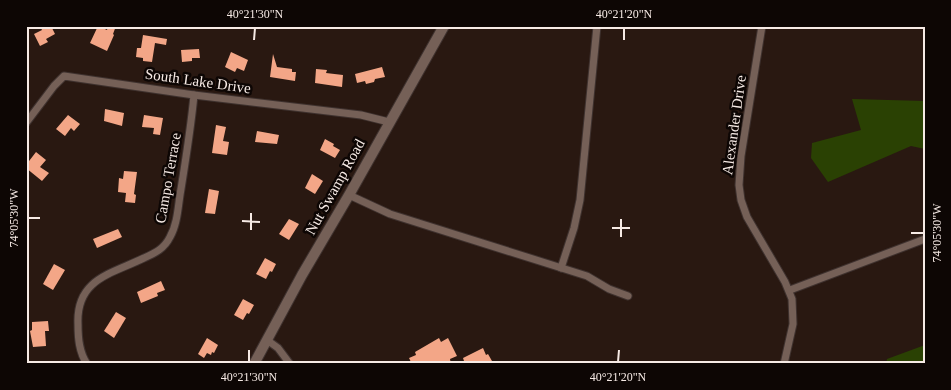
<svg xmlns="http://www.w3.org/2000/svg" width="951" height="390" font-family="'Times New Roman',serif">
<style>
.green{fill:#2a4103}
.building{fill:#f3a687}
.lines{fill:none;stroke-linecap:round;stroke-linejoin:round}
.street-casing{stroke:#3f322f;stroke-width:9}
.secondary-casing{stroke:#3f322f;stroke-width:12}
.street{stroke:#756057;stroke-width:7}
.secondary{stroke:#756057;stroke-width:10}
.ticks{fill:none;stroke:#f6eae5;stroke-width:2}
.labels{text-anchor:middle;stroke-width:5;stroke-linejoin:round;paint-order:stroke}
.street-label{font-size:15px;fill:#f6eae5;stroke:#0d0604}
.neatline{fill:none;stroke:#f6eae5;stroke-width:2}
.ticks-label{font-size:12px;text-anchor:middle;fill:#f6eae5}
</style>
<rect width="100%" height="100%" fill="#291811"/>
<g class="green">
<polygon points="852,99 925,101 925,149 911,146 828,182 811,158 812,143 861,130"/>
<polygon points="925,345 925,364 886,364 887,359"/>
</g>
<g class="building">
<polygon points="40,26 51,26 55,34 46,39 48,42 40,46 34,34 42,30"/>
<polygon points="98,26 107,30 108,26 116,26 113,34 114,35 107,51 90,43"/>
<polygon points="143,35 167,39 166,45 155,43 152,62 143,61 143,58 136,57 137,48 141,48"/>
<polygon points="199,49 200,58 192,58 192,61 182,62 181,50"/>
<polygon points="231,52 248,60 244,71 237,68 235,72 225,67"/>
<polygon points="273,54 277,67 292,69 292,72 296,72 295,81 270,77"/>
<polygon points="382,67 385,77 375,79 374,82 366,84 365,81 357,83 355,74"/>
<polygon points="316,69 327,70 326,73 343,75 342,87 315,83"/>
<polygon points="105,109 124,113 122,126 104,121"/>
<polygon points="68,115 80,124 74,131 71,128 65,136 56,129"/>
<polygon points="144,115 163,118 160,135 153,134 154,128 142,127"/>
<polygon points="216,125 226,127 223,141 229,142 227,155 212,153"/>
<polygon points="257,131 279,135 277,144 255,142"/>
<polygon points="325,139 334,144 333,146 340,150 335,158 320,150"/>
<polygon points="36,152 46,160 40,167 49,173 42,181 26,168 26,165"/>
<polygon points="124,171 137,172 134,194 136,195 135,203 125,202 126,193 118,192 119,178 123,179"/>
<polygon points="312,174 323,181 315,194 305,188"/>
<polygon points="209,189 219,191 215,214 205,213"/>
<polygon points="289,219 299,224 289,240 279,234"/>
<polygon points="118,229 122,237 97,248 93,239"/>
<polygon points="265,258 276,264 272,272 270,271 266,279 256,274"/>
<polygon points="54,264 65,270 53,290 43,284"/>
<polygon points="161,281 165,290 157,293 158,296 141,303 137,292"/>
<polygon points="243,299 254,305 249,314 247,313 243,320 234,315"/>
<polygon points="116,312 126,318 114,338 104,331"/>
<polygon points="48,321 49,331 45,331 46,346 33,347 30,331 32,330 32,322"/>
<polygon points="207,338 218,345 214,353 212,352 211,355 207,353 204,358 198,354"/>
<polygon points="439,338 441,342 448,338 457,356 450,359 451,364 412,364 409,358 416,355 415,352"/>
<polygon points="483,348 486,355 488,354 492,361 488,364 465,364 463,358"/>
</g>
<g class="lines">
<defs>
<g id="street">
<polyline points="762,26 741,156 739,185 741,200 747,217 785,282 792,299 793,324 784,364"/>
<polyline points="26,123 54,86 64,76 194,95 361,115 389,122"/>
<polyline points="349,195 390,214 587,276 609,289 628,296"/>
<polyline points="561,268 574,228 580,200 597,26"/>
<polyline points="790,290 925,239"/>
<polyline points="267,340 278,348 290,364"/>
<path d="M87 364C79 352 78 338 78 324 76 279 111 274 144 258 155 253 164 249 170 237 178 223 178 205 181 189 186 158 191 127 194 95"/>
</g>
<polyline id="secondary" points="254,364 302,275 349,195 444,26"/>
</defs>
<use href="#street" class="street-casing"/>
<use href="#secondary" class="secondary-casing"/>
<use href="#street" class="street"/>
<use href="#secondary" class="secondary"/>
</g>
<path class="ticks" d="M254 40 255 28M624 40V28M28 218H40M242 221 260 222M612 228H630M251 230V213M911 233H924M621 237V219M249 362V350M618 362 619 350"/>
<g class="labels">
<g class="street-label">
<text transform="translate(198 81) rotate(8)" y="5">South Lake Drive</text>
<text transform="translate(734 125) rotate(-82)" y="5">Alexander Drive</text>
<text transform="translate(168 178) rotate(-80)" y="5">Campo Terrace</text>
<text transform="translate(335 187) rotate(-61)" y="5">Nut Swamp Road</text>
</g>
</g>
<rect width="951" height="390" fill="none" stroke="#0d0604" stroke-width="55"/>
<rect x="28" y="28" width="896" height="334" class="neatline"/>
<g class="ticks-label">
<text x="255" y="18">40°21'30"N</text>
<text x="624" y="18">40°21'20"N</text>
<text transform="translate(14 218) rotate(-90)" y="4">74°05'30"W</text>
<text transform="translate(937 233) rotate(-90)" y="4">74°05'30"W</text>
<text x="249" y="381">40°21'30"N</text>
<text x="618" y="381">40°21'20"N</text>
</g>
</svg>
